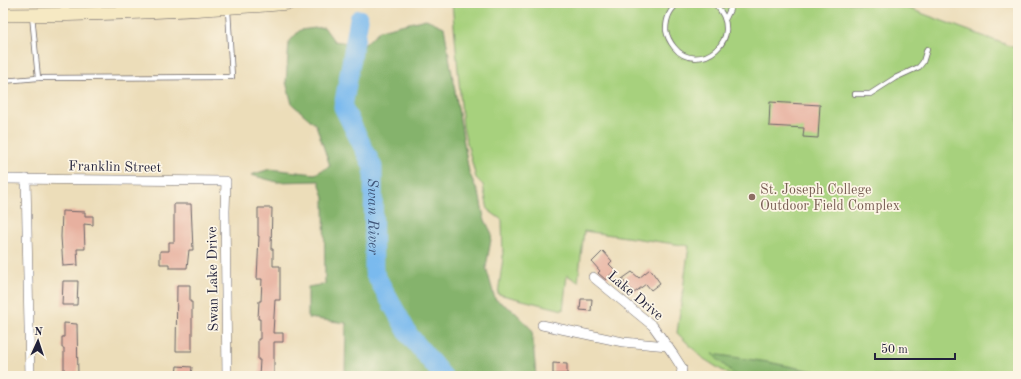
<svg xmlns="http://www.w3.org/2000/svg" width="1021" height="379" font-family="'Old Standard TT',serif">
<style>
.green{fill:#a7d17d;stroke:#647a5c}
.forest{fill:#85b36c;stroke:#546a54}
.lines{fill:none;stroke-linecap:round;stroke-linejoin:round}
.river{stroke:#7abaee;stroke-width:19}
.building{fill:#e7b09f}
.lane-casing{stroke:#696367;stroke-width:6}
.street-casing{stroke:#696367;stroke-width:10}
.secondary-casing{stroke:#696367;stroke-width:14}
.lane{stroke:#fff;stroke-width:4.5}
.street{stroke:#fff;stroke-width:9}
.secondary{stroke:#f6e9c3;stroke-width:13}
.education-dot{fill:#8d6e63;stroke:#fcf5e5;stroke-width:1.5}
.labels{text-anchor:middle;stroke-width:3.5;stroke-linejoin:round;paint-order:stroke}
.street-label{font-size:14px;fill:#22223b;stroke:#fcf5e5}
.education-label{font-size:14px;fill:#785e54;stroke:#fcf5e5;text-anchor:start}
.water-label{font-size:15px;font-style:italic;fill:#41577a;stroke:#fcf5e5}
</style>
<rect width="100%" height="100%" fill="#fcf5e5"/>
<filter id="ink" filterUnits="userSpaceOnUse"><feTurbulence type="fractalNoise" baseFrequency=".025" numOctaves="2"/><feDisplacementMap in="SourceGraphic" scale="8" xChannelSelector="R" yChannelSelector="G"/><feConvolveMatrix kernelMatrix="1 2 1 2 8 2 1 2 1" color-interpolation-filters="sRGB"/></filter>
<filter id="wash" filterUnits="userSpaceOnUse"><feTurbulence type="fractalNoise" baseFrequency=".012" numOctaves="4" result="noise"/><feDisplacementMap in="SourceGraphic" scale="16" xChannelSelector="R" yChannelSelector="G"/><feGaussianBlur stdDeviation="0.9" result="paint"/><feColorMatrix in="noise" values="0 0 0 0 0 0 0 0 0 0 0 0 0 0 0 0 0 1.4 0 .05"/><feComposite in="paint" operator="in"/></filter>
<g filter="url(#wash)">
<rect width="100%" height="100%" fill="#ecddb9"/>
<polygon class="green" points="452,3 894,3 1018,49 1018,376 731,376 704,359 677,333 689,246 584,231 578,282 567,275 563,310 498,294 503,258 502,220 488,210 483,185 476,178 463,127"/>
<g class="forest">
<polygon points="426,19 444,27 469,172 480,197 484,218 492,234 486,267 495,299 514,311 532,330 536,376 345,376 346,323 308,318 308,287 325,284 324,198 319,181 277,182 251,175 270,169 315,174 330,166 316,125 292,104 286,82 289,42 300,30 324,27 334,41 364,45 380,30"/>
<polygon points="712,354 768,362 837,376 736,376"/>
</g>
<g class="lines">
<path class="river" id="s1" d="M359 19 343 107 373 167 374 272 409 335 443 376"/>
</g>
<g id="blocks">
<g class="building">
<polygon points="770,102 820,105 818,138 803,137 804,128 769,126"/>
<polygon points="174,204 191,204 193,250 189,250 187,268 169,268 169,264 160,264 160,251 169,251 169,242 174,242"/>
<polygon points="258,208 272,208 271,249 273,249 273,266 280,266 280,300 275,300 273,333 283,333 283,342 274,342 274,376 259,376 260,360 258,360 258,339 260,339 260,319 258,319 259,301 261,301 262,279 257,279 259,236 258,236"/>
<polygon points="62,211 85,212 85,216 93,216 93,225 84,224 85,249 77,249 78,265 63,266 61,237"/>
<polygon points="603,251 612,261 609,264 615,270 606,280 598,273 600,271 592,262"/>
<polygon points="650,269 660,283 651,290 646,284 634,293 622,279 632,272 639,278"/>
<polygon points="63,281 78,281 77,305 62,305"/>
<polygon points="177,285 190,285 190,302 192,302 192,351 176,351"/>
<polygon points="581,299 592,299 591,311 580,310"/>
<polygon points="64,323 77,324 78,376 64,376 64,348 62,348 62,337 64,337"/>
<polygon points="553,363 567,364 567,374 553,374"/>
<polygon points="177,366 192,367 191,376 176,376"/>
</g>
</g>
</g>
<g filter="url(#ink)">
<use href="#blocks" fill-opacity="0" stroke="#696367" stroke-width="1"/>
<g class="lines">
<defs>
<g id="lane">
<path d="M679 3C670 9 666 19 666 30 667 36 670 42 674 47 697 77 750 39 714 3"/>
<polyline points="32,15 38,78"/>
<polyline points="726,18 733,3"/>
<polyline points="3,81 38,78 232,77 228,10"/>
<polyline points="855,94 870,94 895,78 919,67 923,62 927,49"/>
</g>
<g id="street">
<polyline points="3,179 226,181 225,211 227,376"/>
<polyline points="26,179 30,376"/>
<polyline points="593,277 653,326 673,354 682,368 681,376"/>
<polyline points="542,325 623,342 668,346"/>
</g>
<path id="secondary" d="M3 15C98 15 194 11 289 3"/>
</defs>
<use href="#lane" class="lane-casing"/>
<use href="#street" class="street-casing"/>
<use href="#secondary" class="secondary-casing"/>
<use href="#lane" class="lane"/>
<use href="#street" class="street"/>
<use href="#secondary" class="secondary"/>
</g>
</g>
<circle class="education-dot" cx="752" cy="197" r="4"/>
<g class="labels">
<g class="street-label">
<text transform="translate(115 166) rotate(1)" y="5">Franklin Street</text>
<text transform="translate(212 279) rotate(-91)" y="5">Swan Lake Drive</text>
<text transform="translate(636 295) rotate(40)" y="5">Lake Drive</text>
</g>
<g class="education-label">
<text x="760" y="194">St. Joseph College<tspan x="760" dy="16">Outdoor Field Complex</tspan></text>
</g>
<g class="water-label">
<text dy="5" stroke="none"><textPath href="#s1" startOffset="206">Swan River</textPath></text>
</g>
</g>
<rect width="1021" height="379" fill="none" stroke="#fcf5e5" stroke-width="16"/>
<g transform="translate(38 341) rotate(3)" stroke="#fcf5e5" stroke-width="3" paint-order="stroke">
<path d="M0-3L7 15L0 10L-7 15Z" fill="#22223b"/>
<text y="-6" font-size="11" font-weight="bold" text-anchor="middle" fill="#22223b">N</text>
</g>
<path d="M875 353v6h80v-6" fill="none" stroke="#22223b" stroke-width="2"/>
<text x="881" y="353" font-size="12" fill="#22223b" stroke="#fcf5e5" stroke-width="3" paint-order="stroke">50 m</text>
</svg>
